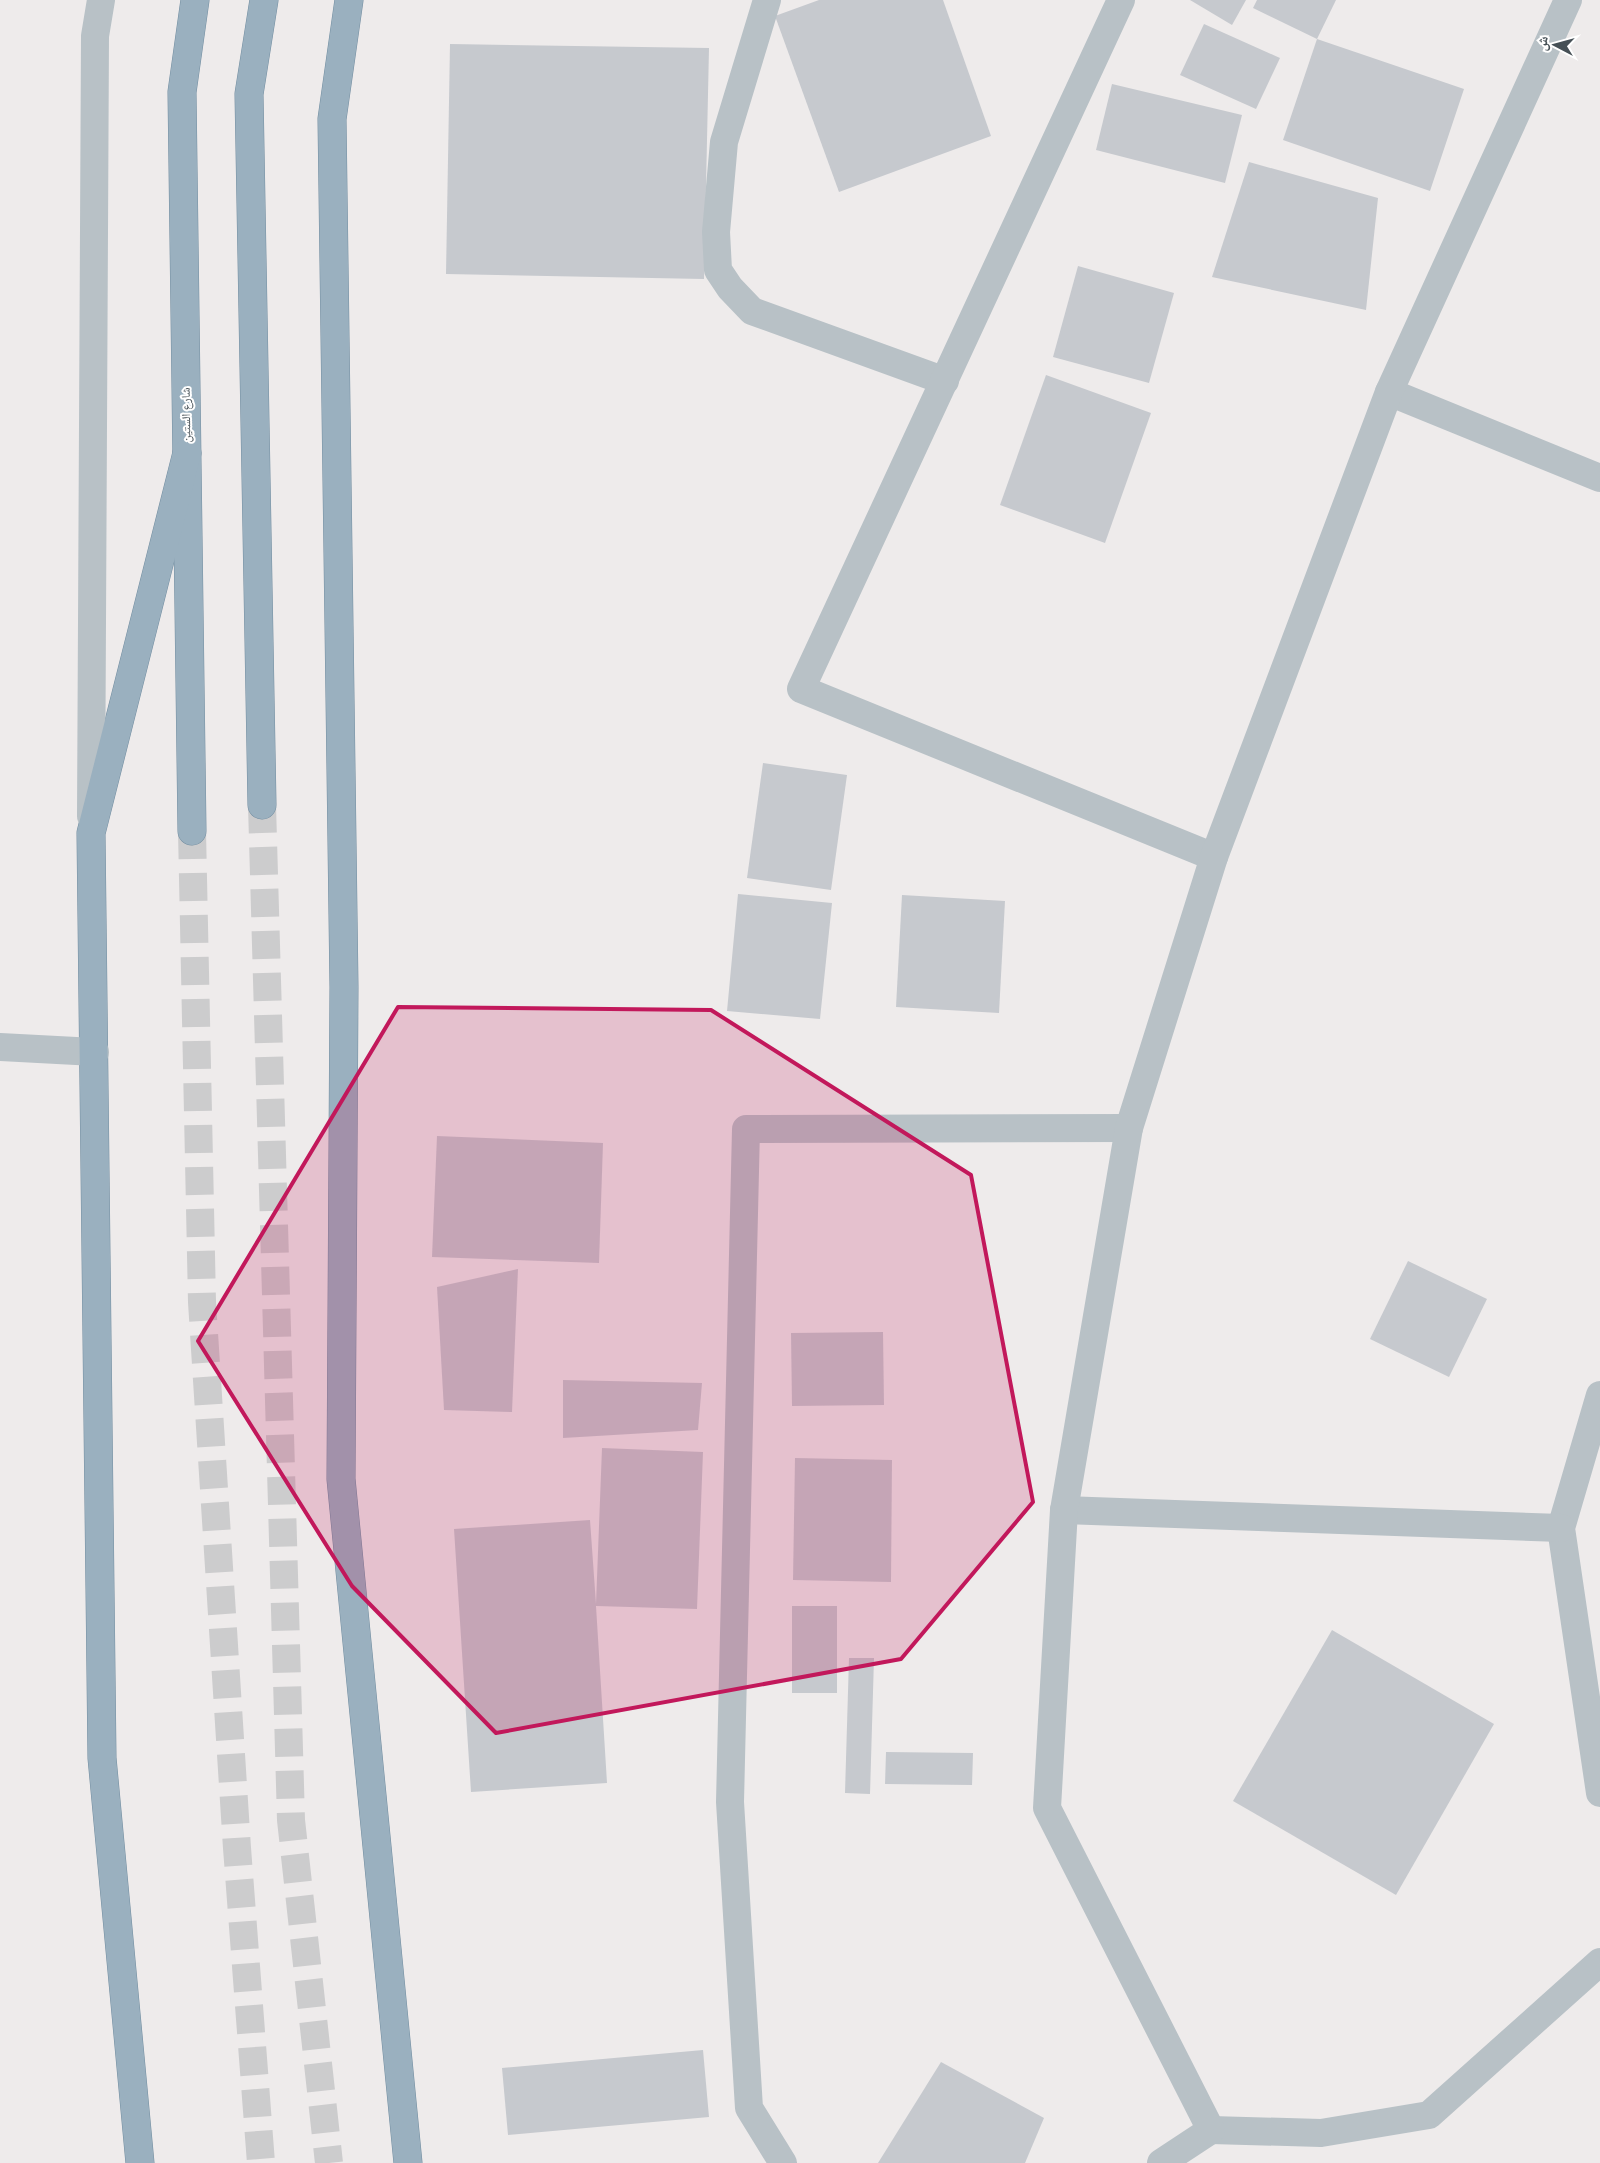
<svg xmlns="http://www.w3.org/2000/svg" width="1600" height="2163" font-family="Inter,'Noto Naskh Arabic',sans-serif">
<style>
.building{fill:#c6c9ce}
.lines{fill:none;stroke-linecap:round;stroke-linejoin:round}
.trunk-tunnel{stroke:#cccccd;stroke-width:28;stroke-dasharray:28 14;stroke-linecap:butt}
.trunk-casing{stroke:#738ea1;stroke-width:29}
.minor{stroke:#b8c1c6;stroke-width:28}
.tertiary{stroke:#b8c1c6;stroke-width:28}
.trunk{stroke:#9ab0bf;stroke-width:28}
.marked{fill:#c2185b;fill-opacity:0.2;stroke:#c2185b;stroke-width:4;stroke-linejoin:round}
.labels{text-anchor:middle;stroke-width:4;stroke-linejoin:round;paint-order:stroke}
.street-label{font-size:12px;fill:#465056;stroke:#fff}
</style>
<rect width="100%" height="100%" fill="#eeebeb"/>
<g class="building">
<polygon points="819,0 943,0 991,136 839,192 775,16"/>
<polygon points="1190,0 1246,0 1232,25"/>
<polygon points="1257,0 1336,0 1317,39 1253,8"/>
<polygon points="1204,24 1280,58 1256,109 1180,75"/>
<polygon points="1317,39 1464,89 1430,191 1283,140"/>
<polygon points="450,44 709,48 704,279 446,274"/>
<polygon points="1112,84 1242,115 1225,183 1096,150"/>
<polygon points="1249,162 1378,198 1366,310 1212,277"/>
<polygon points="1078,266 1174,293 1149,383 1053,357"/>
<polygon points="1046,375 1151,413 1105,543 1000,505"/>
<polygon points="763,763 847,775 831,890 747,878"/>
<polygon points="738,894 832,903 820,1019 727,1011"/>
<polygon points="902,895 1005,901 999,1013 896,1007"/>
<polygon points="437,1136 603,1143 599,1263 432,1257"/>
<polygon points="1408,1261 1487,1299 1449,1377 1370,1339"/>
<polygon points="518,1269 512,1412 444,1410 437,1287"/>
<polygon points="883,1332 884,1405 792,1406 791,1333"/>
<polygon points="563,1380 702,1383 698,1430 563,1438"/>
<polygon points="602,1448 703,1452 697,1609 596,1606 607,1783 471,1792 454,1529 590,1520 596,1604"/>
<polygon points="795,1458 892,1460 891,1582 793,1580"/>
<rect x="792" y="1606" width="45" height="87"/>
<polygon points="1332,1630 1494,1724 1396,1895 1233,1801"/>
<polygon points="849,1658 874,1658 870,1794 845,1793"/>
<polygon points="886,1752 973,1753 972,1785 885,1784"/>
<polygon points="703,2050 709,2117 508,2135 502,2068"/>
<polygon points="941,2062 1044,2118 1025,2163 878,2163"/>
</g>
<g class="lines">
<g class="trunk-tunnel">
<polyline points="262,805 291,1820 329,2163"/>
<polyline points="192,831 202,1302 237,1848 261,2163"/>
</g>
<defs>
<g id="trunk">
<polyline points="349,0 332,119 344,987 341,1479 408,2163"/>
<polyline points="262,805 249,94 264,0"/>
<polyline points="192,831 182,92 195,0"/>
<polyline points="140,2163 102,1758 91,833 187,453"/>
</g>
</defs>
<use href="#trunk" class="trunk-casing"/>
<g class="minor">
<polyline points="767,0 724,142 716,232 718,270 730,288 752,311 945,381"/>
<polyline points="1121,0 801,689 1214,857"/>
<polyline points="1389,392 1600,478"/>
<polyline points="0,1047 95,1052"/>
<polyline points="1600,1395 1561,1528 1600,1793"/>
<polyline points="1064,1510 1561,1528"/>
<polyline points="1211,2130 1321,2133 1429,2115 1600,1962"/>
<polyline points="783,2163 749,2108 730,1802 746,1129 1129,1128"/>
<polyline points="1161,2163 1211,2130 1047,1808 1064,1510 1129,1128 1214,857 1389,392 1568,0"/>
</g>
<polyline class="tertiary" points="91,816 95,36 101,0"/>
<use href="#trunk" class="trunk"/>
</g>
<path class="marked" d="M398 1007 711 1010 971 1175 1033 1502 901 1659 496 1733 352 1586 198 1341Z"/>
<g class="labels">
<g class="street-label">
<text transform="translate(186 415) rotate(-91)" y="4">شارع الستين</text>
</g>
</g>
<g transform="translate(1555 45) rotate(276)" stroke="#ffffff" stroke-width="4" paint-order="stroke">
<path d="M0-4L9 19L0 12L-9 19Z" fill="#465056"/>
<text y="-8" font-size="14" font-weight="bold" text-anchor="middle" fill="#465056">ش</text>
</g>
</svg>
